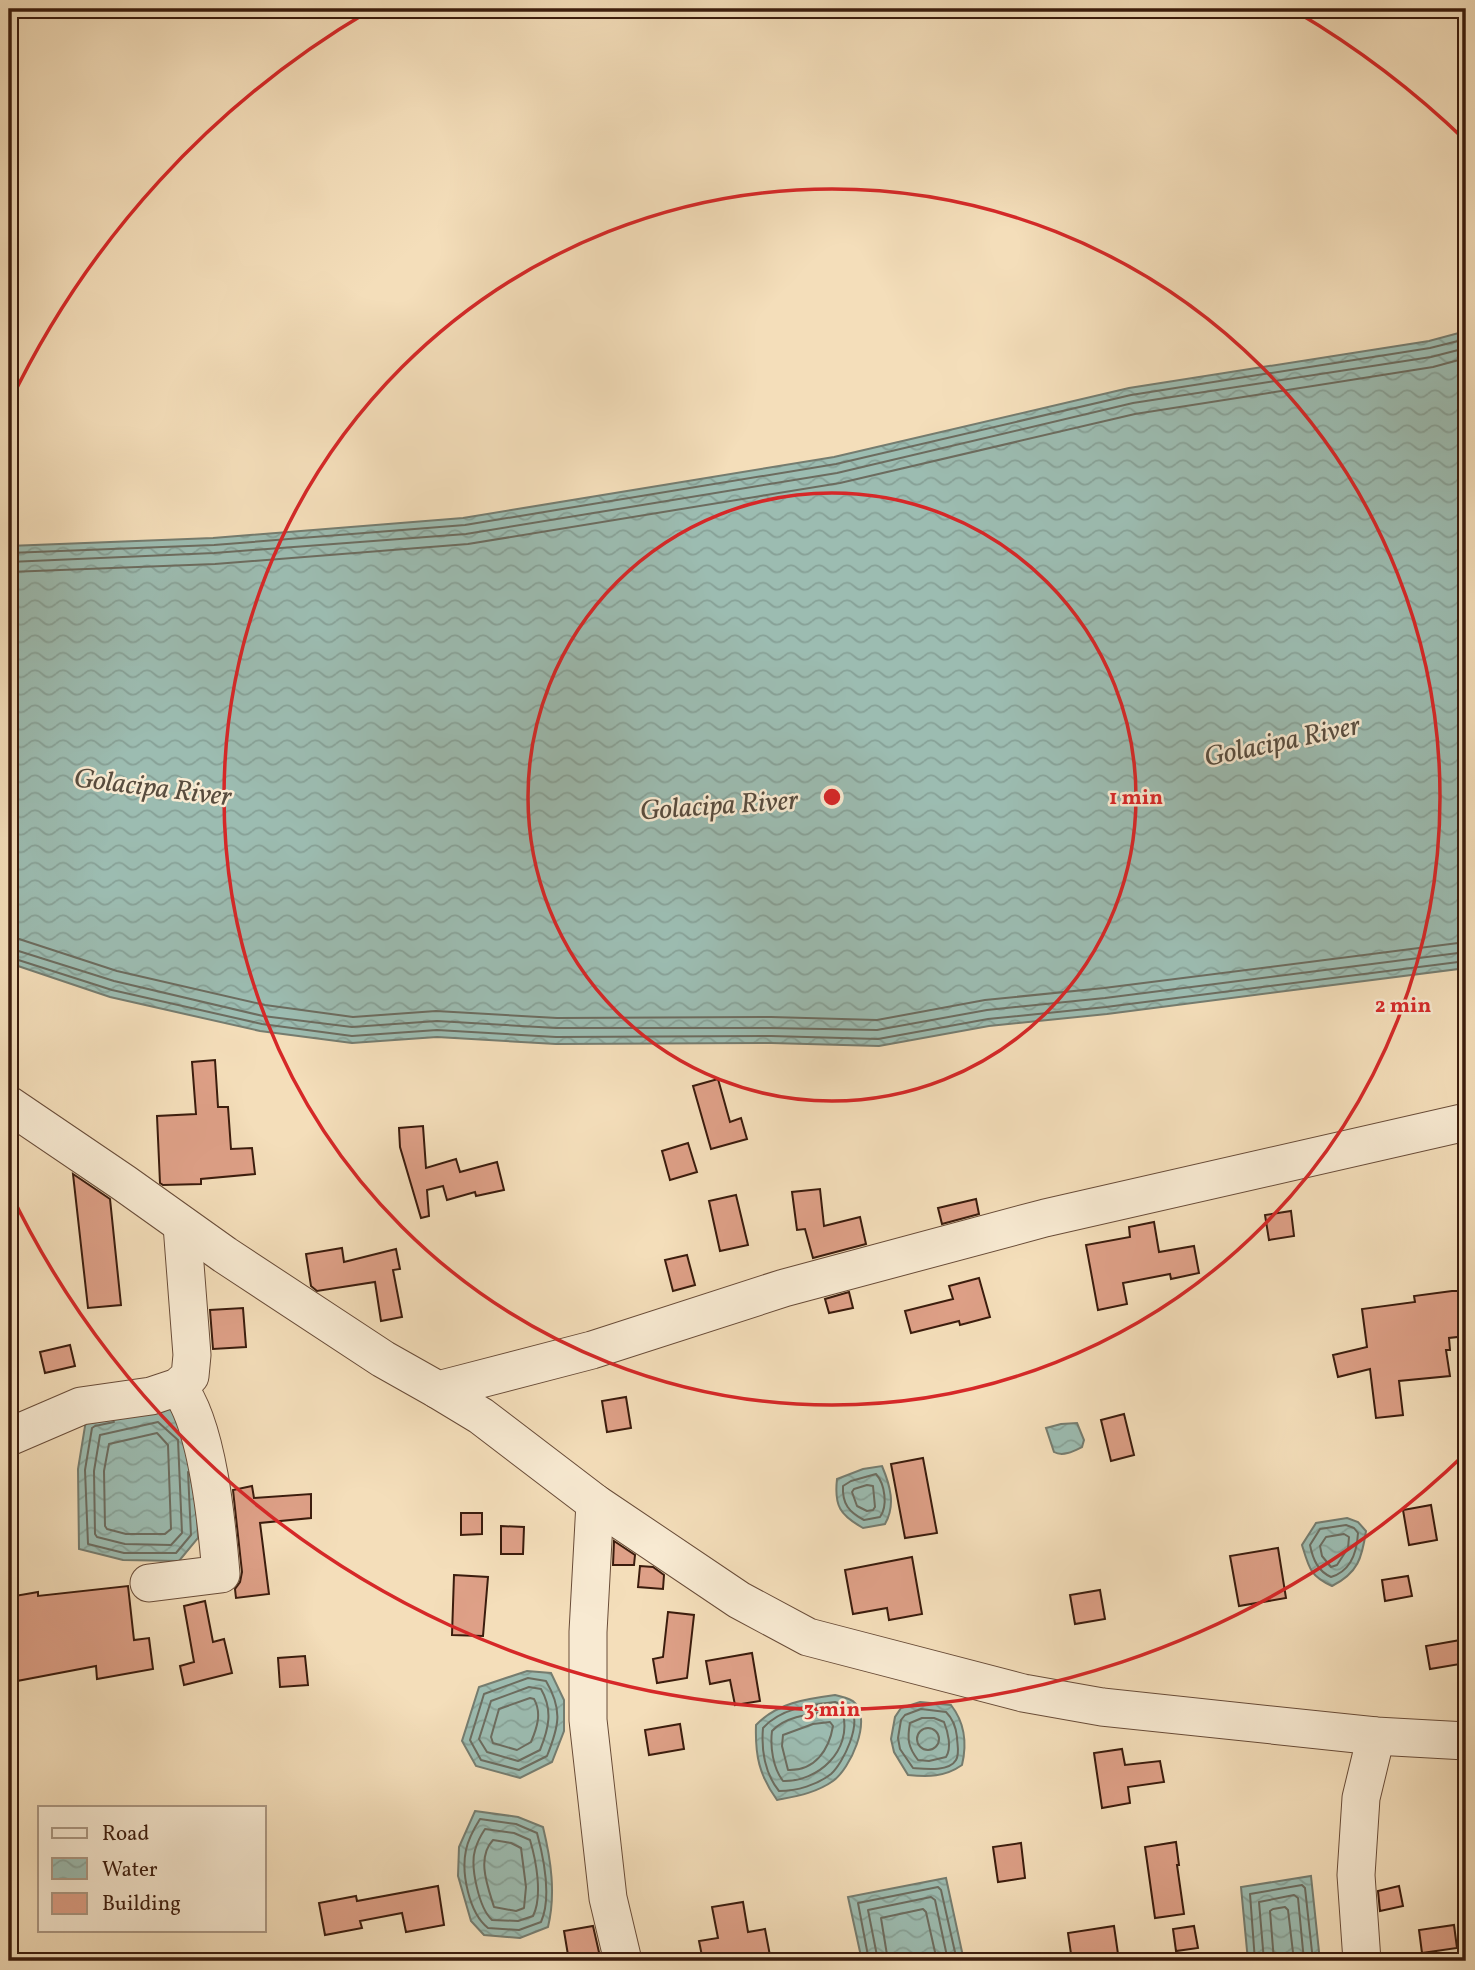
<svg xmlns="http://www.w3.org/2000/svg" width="1475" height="1970" font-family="Vollkorn,serif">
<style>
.water{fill:url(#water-waves);stroke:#757c6f;stroke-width:2}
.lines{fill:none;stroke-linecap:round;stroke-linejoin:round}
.shore{stroke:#6c6c5f;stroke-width:2}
.building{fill:#dea087;stroke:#3b1c0d;stroke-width:2}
.minor-casing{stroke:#694c38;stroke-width:39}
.minor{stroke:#f8ead2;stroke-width:37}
.ring{fill:none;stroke:#d62828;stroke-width:3.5}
.labels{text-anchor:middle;stroke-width:5;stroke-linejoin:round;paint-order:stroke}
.water-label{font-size:28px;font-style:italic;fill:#584c3e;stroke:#f8ead2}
.centre{fill:#d62828;stroke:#f8ead2;stroke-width:3.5}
.ring-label{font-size:21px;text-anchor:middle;font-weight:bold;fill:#d62828;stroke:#f8ead2;stroke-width:5;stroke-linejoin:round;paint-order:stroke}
</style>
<defs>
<pattern id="water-waves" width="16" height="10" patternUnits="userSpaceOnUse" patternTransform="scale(1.75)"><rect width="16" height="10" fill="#9cbcb1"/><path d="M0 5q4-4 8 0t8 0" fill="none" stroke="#87a197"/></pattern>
</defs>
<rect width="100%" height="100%" fill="#f4deba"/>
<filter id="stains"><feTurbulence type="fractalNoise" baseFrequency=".00286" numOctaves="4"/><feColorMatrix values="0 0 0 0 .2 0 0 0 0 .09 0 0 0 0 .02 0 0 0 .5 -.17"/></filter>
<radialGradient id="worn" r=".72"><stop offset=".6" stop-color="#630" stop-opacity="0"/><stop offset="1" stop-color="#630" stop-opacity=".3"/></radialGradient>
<g class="water">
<polygon points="1466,331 1466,968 1107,1014 989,1026 879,1046 771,1043 556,1044 437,1037 352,1043 260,1031 110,997 9,963 9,546 213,538 463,518 834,457 1129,388 1429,341"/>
<polygon points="165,1404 194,1432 198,1538 179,1561 123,1560 79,1549 78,1469 86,1420"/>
<path d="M1077 1423 1084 1440 1082 1447C1074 1451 1063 1457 1054 1452L1046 1428 1061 1424Z"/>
<path d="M882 1466C890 1485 896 1505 885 1524L863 1528C840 1515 834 1506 837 1479L863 1469Z"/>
<path d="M1347 1518 1358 1522 1366 1531C1362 1558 1358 1573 1332 1586 1310 1576 1309 1568 1302 1545L1316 1523Z"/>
<polygon points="527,1671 551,1673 564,1700 564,1731 552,1762 520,1778 476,1766 462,1741 479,1687"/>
<path d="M835 1695C842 1697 851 1698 855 1703 872 1721 850 1769 833 1781 816 1793 797 1796 777 1800 759 1775 755 1755 756 1725 777 1703 805 1699 835 1695Z"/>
<path d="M920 1702 951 1705C965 1723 967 1744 962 1765 945 1777 928 1777 908 1775L894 1752 891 1739 895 1717 901 1708Z"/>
<path d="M475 1811 518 1817 543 1827C551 1860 556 1894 548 1927L520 1938 484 1935 471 1921 458 1876 459 1847Z"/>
<polygon points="1311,1876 1320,1961 1248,1961 1241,1887"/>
<polygon points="946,1878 964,1961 862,1961 848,1897"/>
</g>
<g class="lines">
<g class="shore">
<polyline points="9,553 214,545 465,525 836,464 1131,395 1430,348 1466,339"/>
<polyline points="9,562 214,553 466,534 837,473 1133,403 1431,357 1466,348"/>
<polyline points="9,572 215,564 468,544 840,483 1135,414 1433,367 1466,358"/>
<polyline points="9,938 19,939 117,971 265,1005 353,1017 436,1011 557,1018 771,1017 877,1020 985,1000 1104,988 1466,942"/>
<polyline points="9,948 114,981 263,1016 352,1027 437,1021 556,1028 771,1028 877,1030 987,1010 1105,998 1466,952"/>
<polyline points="9,957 112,990 262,1024 352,1036 437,1030 556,1037 771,1036 878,1039 988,1019 1106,1007 1466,961"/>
<polyline points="114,1422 95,1426 92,1428 85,1470 88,1544 124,1553 176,1553 191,1535 188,1472"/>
<polygon points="158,1422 178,1440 182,1533 171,1545 125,1544 97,1537 95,1534 94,1471 100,1435"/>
<polygon points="157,1433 168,1445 171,1529 165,1534 126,1534 107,1529 105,1526 104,1471 109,1444"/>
<path d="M876 1474C885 1484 888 1506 880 1517L864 1520C849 1512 842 1504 843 1486L851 1481Z"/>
<polygon points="867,1485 873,1486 875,1507 873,1510 867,1511 857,1506 852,1492 854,1489"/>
<path d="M1346 1525 1354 1528 1358 1533C1357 1552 1351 1571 1331 1577 1318 1571 1313 1560 1310 1545L1320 1529Z"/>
<polygon points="1344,1534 1349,1537 1348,1548 1337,1565 1331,1567 1322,1556 1320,1546 1326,1537"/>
<path d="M528 1678 546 1681C563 1710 559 1726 547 1756L519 1770 481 1760 470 1740 484 1694Z"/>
<path d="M529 1687 541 1689C553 1710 549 1728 540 1750L518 1761 487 1752 479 1739 491 1701Z"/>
<path d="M530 1698 534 1699C542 1713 537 1728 531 1742L517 1750 493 1743 491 1737 499 1709Z"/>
<path d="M835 1702C839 1704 848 1705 850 1708 863 1723 843 1763 831 1774 817 1785 797 1791 779 1791 765 1774 761 1750 763 1728 781 1708 810 1705 835 1702Z"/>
<path d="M921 1709 946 1712C953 1719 956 1727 957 1737 957 1744 960 1753 956 1760 949 1772 925 1769 913 1768L900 1749 898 1738 901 1720 905 1715Z"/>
<path d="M834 1711 843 1714C852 1751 818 1782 783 1781 773 1768 770 1747 772 1731 787 1715 813 1714 834 1711Z"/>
<path d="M922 1718H934L944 1722C948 1732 952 1748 946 1757L929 1761 918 1760C908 1747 907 1739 910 1723Z"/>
<path d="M830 1722 833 1726C829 1750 815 1771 788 1770L782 1746 783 1735 813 1724Z"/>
<circle cx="928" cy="1739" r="11"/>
<path d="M480 1819 516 1824 537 1833C544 1859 552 1897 541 1922L519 1930 488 1928C469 1913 461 1873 466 1850 468 1840 475 1827 480 1819Z"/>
<path d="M485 1829 514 1833 530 1840C536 1860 543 1896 533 1916L518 1921 492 1920C479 1908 470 1867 475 1850 477 1843 481 1835 485 1829Z"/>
<path d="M493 1840 511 1843 521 1848 526 1887 524 1908 516 1911 494 1907C488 1887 476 1858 493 1840Z"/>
<polyline points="869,1961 858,1903 938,1887 941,1890 957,1961"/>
<polyline points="878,1961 868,1910 931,1897 935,1900 948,1961"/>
<polyline points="888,1961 881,1918 923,1909 926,1912 937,1961"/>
<polyline points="1255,1961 1250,1894 1302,1885 1305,1888 1313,1961"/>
<polyline points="1264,1961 1259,1902 1294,1895 1298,1898 1304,1961"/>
<polyline points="1274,1961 1270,1911 1273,1909 1285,1907 1288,1910 1294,1961"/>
</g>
</g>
<g class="building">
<polygon points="215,1060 218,1107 228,1107 231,1149 252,1148 255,1174 201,1179 201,1184 163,1185 160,1183 157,1116 196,1114 192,1062"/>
<polygon points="718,1079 730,1122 741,1118 747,1139 711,1149 693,1086"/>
<polygon points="423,1126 426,1168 456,1159 460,1172 497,1162 504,1190 476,1196 475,1192 447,1200 443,1186 427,1190 429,1216 421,1218 400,1147 399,1128"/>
<polygon points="688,1143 697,1172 670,1180 662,1151"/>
<polygon points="73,1174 110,1199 121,1305 88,1308"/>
<polygon points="820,1189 824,1226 860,1217 866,1244 813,1258 805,1229 797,1230 792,1192"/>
<polygon points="736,1195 748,1245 720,1251 709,1201"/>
<polygon points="976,1199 979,1214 942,1224 938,1208"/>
<polygon points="1291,1211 1294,1236 1269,1240 1265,1215"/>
<polygon points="1154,1222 1159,1252 1194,1246 1199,1273 1171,1279 1170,1274 1123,1283 1127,1304 1098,1310 1086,1245 1130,1237 1129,1227"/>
<polygon points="342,1248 344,1262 396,1249 400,1269 393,1270 402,1317 381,1321 375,1282 317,1291 311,1286 306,1254"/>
<polygon points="687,1255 695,1285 673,1291 665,1260"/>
<polygon points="979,1278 990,1317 960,1325 959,1321 911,1333 905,1311 953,1299 949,1286"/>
<polygon points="1452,1291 1466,1291 1466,1336 1449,1338 1450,1350 1446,1350 1450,1376 1399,1381 1403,1415 1376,1418 1370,1369 1338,1377 1333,1355 1367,1347 1362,1309 1415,1302 1414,1296"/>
<polygon points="849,1292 853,1308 829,1313 825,1299"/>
<polygon points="243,1308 246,1347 213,1349 210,1310"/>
<polygon points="70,1345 75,1366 45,1373 40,1352"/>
<polygon points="626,1397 631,1428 607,1432 602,1401"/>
<polygon points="1124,1414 1134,1455 1111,1461 1101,1420"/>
<polygon points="923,1458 937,1533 905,1538 891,1464"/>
<polygon points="252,1486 254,1498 311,1494 311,1518 260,1523 269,1594 236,1598 235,1589 240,1582 242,1572 233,1490"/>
<polygon points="1431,1505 1437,1540 1409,1545 1403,1510"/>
<polygon points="461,1513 482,1513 482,1534 461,1535"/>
<polygon points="501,1526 524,1527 523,1554 501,1554"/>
<polygon points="614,1541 635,1555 634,1565 613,1565"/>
<polygon points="1278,1548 1286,1598 1239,1606 1230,1556"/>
<polygon points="912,1557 922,1614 889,1620 887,1608 853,1614 845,1570"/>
<polygon points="640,1566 653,1567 664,1575 663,1589 638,1587"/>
<polygon points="454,1575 488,1577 483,1636 452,1635"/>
<polygon points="1408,1576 1412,1596 1385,1601 1382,1580"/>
<polygon points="128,1586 134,1640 149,1638 153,1669 97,1679 96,1666 17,1681 9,1636 9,1597 38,1592 38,1596"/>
<polygon points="1100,1590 1105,1619 1075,1624 1070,1595"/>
<polygon points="205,1601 213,1642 224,1639 232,1673 184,1685 180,1666 194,1662 184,1606"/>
<polygon points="668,1612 694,1615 687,1678 657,1683 653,1659 663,1657"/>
<polygon points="1466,1639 1466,1663 1430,1669 1426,1646"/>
<polygon points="752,1653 760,1701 735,1705 730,1680 710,1684 706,1661"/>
<polygon points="305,1656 308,1685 280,1687 278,1658"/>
<polygon points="680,1724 684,1749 649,1755 645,1730"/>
<polygon points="1122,1749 1125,1765 1160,1761 1164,1782 1128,1787 1130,1803 1102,1808 1094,1753"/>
<polygon points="1176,1842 1179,1865 1177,1865 1184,1914 1155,1918 1145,1847"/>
<polygon points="1021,1843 1025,1878 998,1882 993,1847"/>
<polygon points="438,1886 444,1925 406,1932 402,1913 360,1921 362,1928 325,1935 319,1903 356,1896 357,1901"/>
<polygon points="1399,1886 1403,1906 1380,1911 1378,1891"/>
<polygon points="743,1902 748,1932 765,1929 771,1961 703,1961 699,1941 718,1938 712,1907"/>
<polygon points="1454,1925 1457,1948 1422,1953 1419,1930"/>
<polygon points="593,1926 601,1961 569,1961 564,1931"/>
<polygon points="1114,1926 1119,1961 1072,1961 1068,1933"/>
<polygon points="1194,1926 1198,1948 1176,1951 1173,1929"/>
</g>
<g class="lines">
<defs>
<g id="minor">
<polyline points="9,1105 124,1183 225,1255 383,1359 438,1390 592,1350 784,1288 1045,1218 1466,1122"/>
<polyline points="438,1390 481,1416 595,1503 739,1600 808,1637 1023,1693 1102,1707 1376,1736 1466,1741"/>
<polyline points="9,1437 81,1406 151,1396 178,1387 190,1376 192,1355 182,1225"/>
<polyline points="595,1503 588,1632 588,1720 608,1898 623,1961"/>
<path d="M149 1583 221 1574C217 1525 208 1424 178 1387"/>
<polyline points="1362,1961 1356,1875 1361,1798 1376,1736"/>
</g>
</defs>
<use href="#minor" class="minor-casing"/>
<use href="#minor" class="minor"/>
</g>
<g class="ring">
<circle cx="832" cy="797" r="304"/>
<circle cx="832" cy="797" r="608"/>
<path d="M1466 1453A912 912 0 0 1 9 1190M9 404A912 912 0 0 1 369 11M1295 11A912 912 0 0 1 1466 141"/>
</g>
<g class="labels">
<g class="water-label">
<text transform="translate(1282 740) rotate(-12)" y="10">Golacipa River</text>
<text transform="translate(153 786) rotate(7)" y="10">Golacipa River</text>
<text transform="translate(719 804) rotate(-4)" y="10">Golacipa River</text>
</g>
</g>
<circle cx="832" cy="797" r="10" class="centre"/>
<g class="ring-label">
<text x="1136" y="804">1 min</text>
<text x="1403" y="1012">2 min</text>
<text x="832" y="1716">3 min</text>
</g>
<rect width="1475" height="1970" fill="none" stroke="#f4deba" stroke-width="35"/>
<rect x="10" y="10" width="1454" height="1949" fill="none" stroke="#3b1c0d" stroke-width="3.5"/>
<rect x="18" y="18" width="1440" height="1935" fill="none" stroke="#3b1c0d" stroke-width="2"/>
<rect x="38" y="1806" width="228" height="126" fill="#f8ead2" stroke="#ac9883" stroke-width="2"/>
<rect x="52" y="1828" width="35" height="10" fill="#f8ead2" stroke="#ac9883" stroke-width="2"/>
<text x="102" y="1840" font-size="21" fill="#3b1c0d">Road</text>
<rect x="52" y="1858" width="35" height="21" fill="url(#water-waves)" stroke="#ac9883" stroke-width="2"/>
<text x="102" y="1876" font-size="21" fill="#3b1c0d">Water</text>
<rect x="52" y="1893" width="35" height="21" fill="#dea087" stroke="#ac9883" stroke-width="2"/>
<text x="102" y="1910" font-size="21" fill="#3b1c0d">Building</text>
<rect width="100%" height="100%" filter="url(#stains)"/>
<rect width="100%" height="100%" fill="url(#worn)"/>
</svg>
